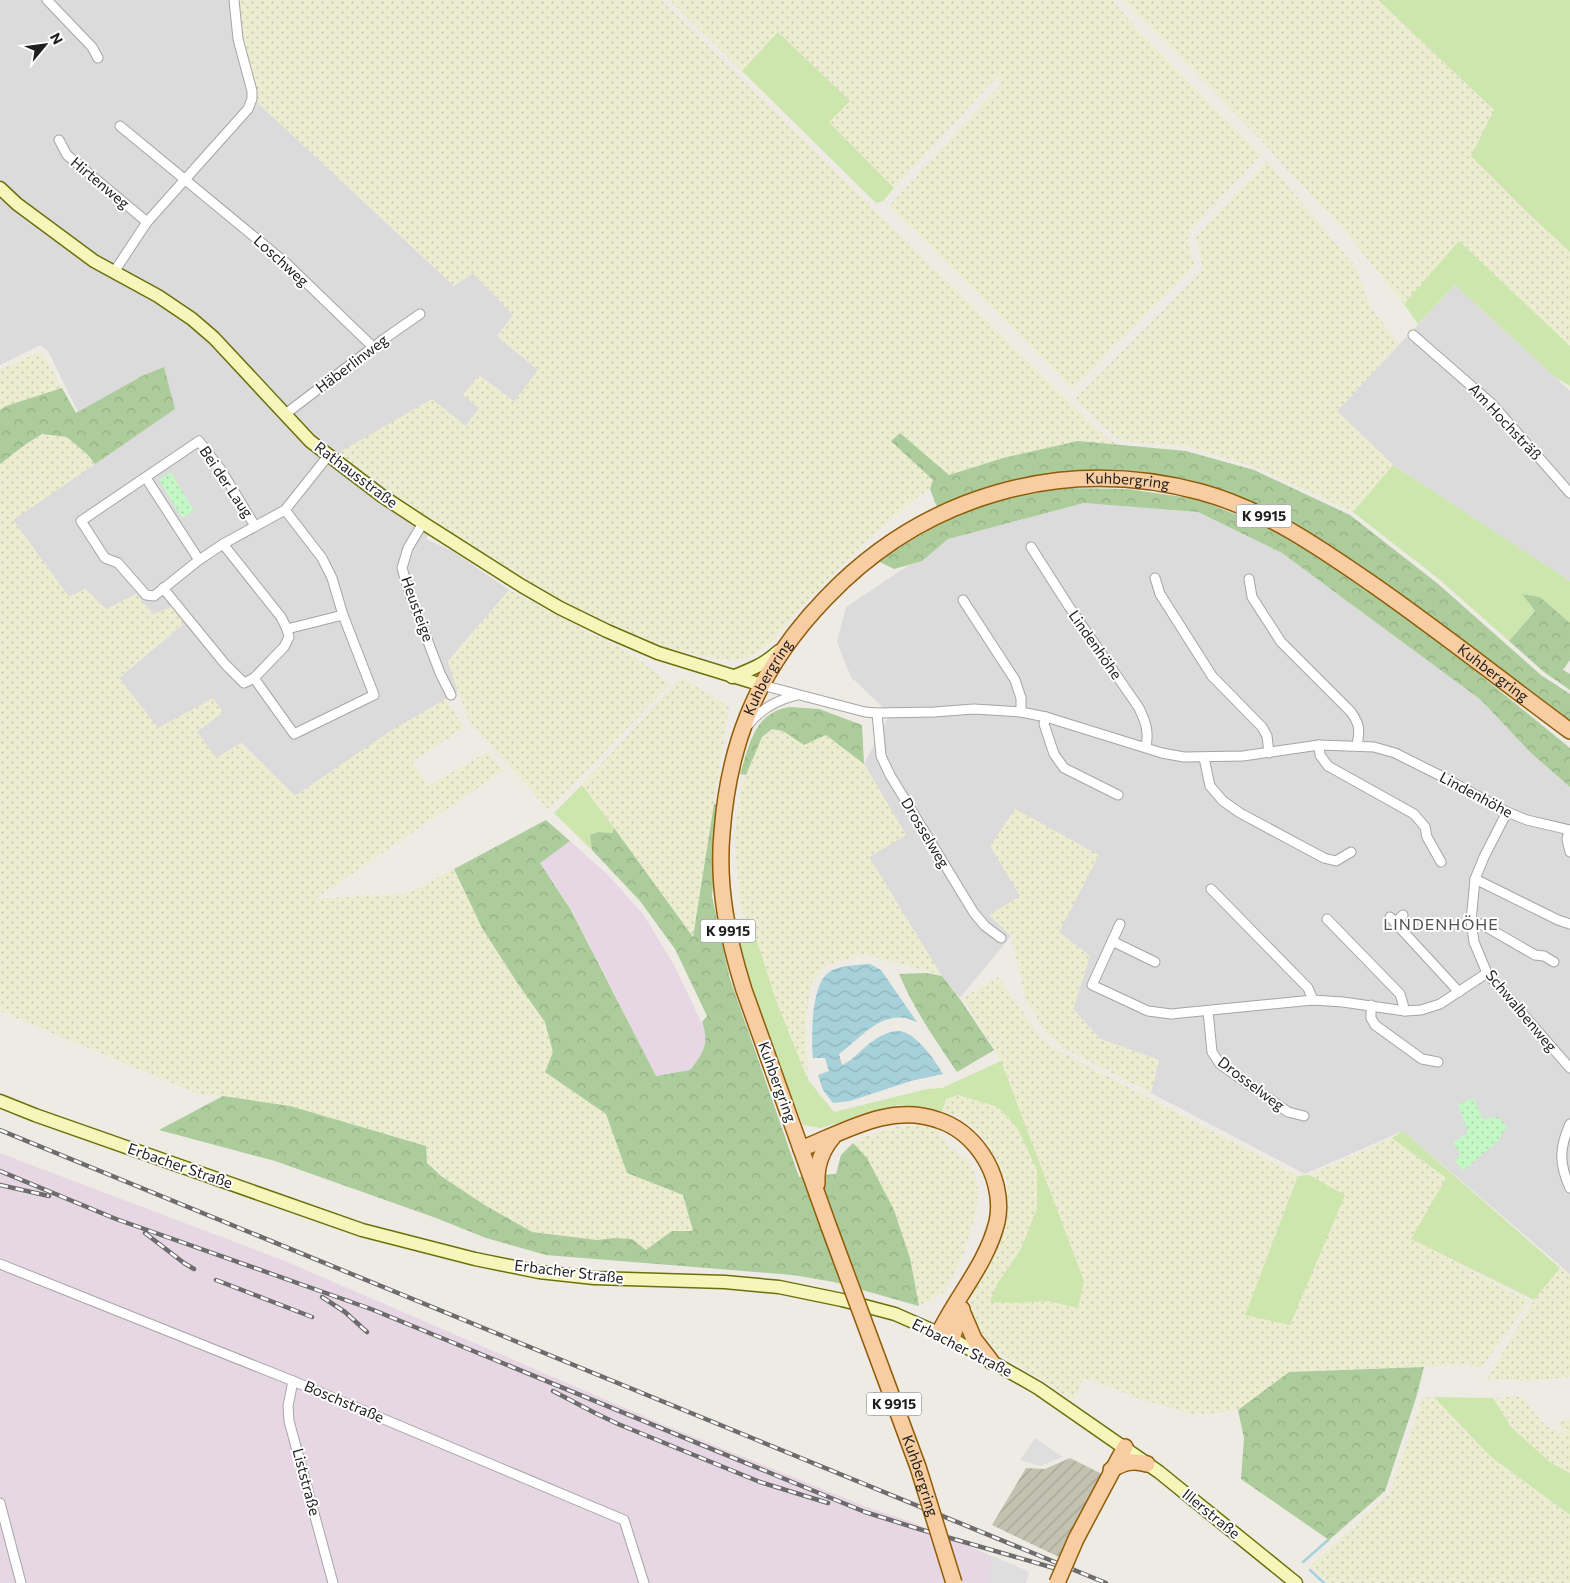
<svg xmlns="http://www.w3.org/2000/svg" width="1570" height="1583" font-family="Commissioner,sans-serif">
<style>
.residential{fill:#dcdbdb}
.industrial{fill:#e7d7e5}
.construction{fill:url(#construction-furrows)}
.farmland{fill:url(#farmland-dots)}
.grass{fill:#cce6ad}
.forest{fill:url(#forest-crowns)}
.park{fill:url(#park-dots)}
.parking{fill:#dedede}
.water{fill:url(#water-waves)}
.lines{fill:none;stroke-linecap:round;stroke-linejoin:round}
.stream{stroke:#a7d1da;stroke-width:2.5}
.street-casing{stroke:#a5a5a5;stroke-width:11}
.secondary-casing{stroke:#6a700a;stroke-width:15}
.primary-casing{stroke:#905c08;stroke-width:18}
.street{stroke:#fff;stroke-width:9}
.secondary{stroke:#f6f6bb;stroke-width:12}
.primary{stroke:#f7cda1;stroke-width:15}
.rail-casing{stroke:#6c6c6c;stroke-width:4.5}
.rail{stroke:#fff;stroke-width:2.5;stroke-dasharray:8;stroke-linecap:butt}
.primary-bridge-casing{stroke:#905c08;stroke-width:18;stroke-linecap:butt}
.primary-bridge{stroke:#f7cda1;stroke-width:15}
.labels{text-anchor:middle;stroke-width:4;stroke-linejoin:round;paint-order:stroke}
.shield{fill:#fff;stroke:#626262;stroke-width:1}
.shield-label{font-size:14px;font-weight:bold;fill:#1e1e1e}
.street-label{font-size:15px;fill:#1e1e1e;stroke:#fff}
.neighbourhood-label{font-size:16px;letter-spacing:1px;fill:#515151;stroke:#fff}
</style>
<defs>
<pattern id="construction-furrows" width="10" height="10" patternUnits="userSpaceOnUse" patternTransform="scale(1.25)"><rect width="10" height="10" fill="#c3c2b0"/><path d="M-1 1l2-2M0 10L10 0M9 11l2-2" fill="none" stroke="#a7a697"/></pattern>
<pattern id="farmland-dots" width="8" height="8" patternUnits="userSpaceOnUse" patternTransform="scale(1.25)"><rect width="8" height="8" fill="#ececd1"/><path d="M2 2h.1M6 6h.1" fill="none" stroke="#cacab3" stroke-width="1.8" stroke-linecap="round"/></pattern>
<pattern id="forest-crowns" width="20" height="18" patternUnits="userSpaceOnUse" patternTransform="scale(1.25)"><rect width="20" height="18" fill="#accc9b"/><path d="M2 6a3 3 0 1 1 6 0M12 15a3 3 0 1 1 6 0" fill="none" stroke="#94af85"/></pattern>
<pattern id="park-dots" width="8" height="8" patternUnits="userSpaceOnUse" patternTransform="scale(1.25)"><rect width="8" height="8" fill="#c3f7c5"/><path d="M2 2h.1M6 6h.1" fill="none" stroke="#a7d3a9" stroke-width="1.8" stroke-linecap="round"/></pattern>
<pattern id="water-waves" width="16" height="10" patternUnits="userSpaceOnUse" patternTransform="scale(1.25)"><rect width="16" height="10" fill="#a7d1da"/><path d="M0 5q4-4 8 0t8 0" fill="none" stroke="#8fb3bb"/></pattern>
</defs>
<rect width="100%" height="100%" fill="#eeebe4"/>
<g class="residential">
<polygon points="0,0 232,0 247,88 259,104 454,286 473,273 513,315 497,336 538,370 515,402 479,375 479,408 466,426 338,454 435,524 426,539 454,552 509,590 448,661 458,692 391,731 295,796 242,743 216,758 197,732 158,728 119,678 186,622 153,614 106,609 85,589 69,597 13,520 174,409 142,376 78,412 48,351 41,345 0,365"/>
<polygon points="1455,285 1570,391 1570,581 1393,465 1337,411"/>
<polygon points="1084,503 1198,512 1282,553 1481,700 1531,753 1570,787 1570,1274 1403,1131 1305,1174 1151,1093 1159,1060 1100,1039 1073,1009 1090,956 1059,932 1020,896 1011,936 960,998 941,975 869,857 906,835 864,764 890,714 851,677 837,642 846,607 948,539"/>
</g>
<g class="industrial">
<polygon points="570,841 608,875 643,914 674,965 707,1034 702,1054 690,1070 656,1076 572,910 540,863"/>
<polygon points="0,1153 285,1261 662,1424 867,1507 912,1522 1029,1572 1026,1583 0,1583"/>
</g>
<polygon class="construction" points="1070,1458 1104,1475 1061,1558 992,1525 1026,1468 1045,1469"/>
<g class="farmland">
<polygon points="238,0 661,0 1090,422 1111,441 1121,445 1078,441 1003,458 949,475 901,434 891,441 933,480 930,489 915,499 870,538 797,611 774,640 752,656 731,661 660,647 610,625 552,596 521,579 435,524 338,453 432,399 466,426 479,408 463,395 479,375 514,402 538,370 497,336 513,315 473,273 454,286 259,104 256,100 242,39"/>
<polygon points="670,0 1112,0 1139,31 1261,155 1193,227 1188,236 1189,250 1195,265 1072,389 1057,372 889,206 1002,83 998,76 894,188 829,122 849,101 779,32 742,71"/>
<polygon points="1123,0 1378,0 1494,111 1529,214 1570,252 1570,346 1459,242 1404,304 1345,231 1250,129"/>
<polygon points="1267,161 1355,266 1371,308 1399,344 1337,411 1393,465 1353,512 1255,467 1187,446 1128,442 1115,437 1075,399 1203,270 1196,237"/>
<polygon points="39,352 44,355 62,388 6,406 0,410 0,370"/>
<polygon points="42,434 67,437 88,455 95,464 13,520 69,597 85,589 106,609 136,594 153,614 174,606 186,621 119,678 158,728 213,698 223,712 197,732 216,758 241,743 295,796 391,731 446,699 464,728 412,762 428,786 487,752 504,770 315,899 409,893 454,869 482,928 518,984 545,1022 553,1052 545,1072 606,1114 627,1173 683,1195 694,1231 672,1231 646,1250 614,1238 597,1240 532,1232 483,1204 441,1176 427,1163 425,1146 290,1106 223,1096 198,1094 0,1011 0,464 26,444"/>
<polygon points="509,590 633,655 670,684 556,802 548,809 474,727 468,718 448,662"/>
<polygon points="681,677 729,707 693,937 582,785"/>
<polygon points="772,729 783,731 804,745 826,735 864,764 906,835 869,857 941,975 864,954 825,966 811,984 805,1025 808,1080 777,1003 754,932 748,931 740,904 734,835 741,789 762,737"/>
<polygon points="1015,809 1099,855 1059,932 1090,956 1073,1009 1100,1039 1159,1060 1151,1093 1062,1047 1046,1032 1026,1000 1011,936 989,915 1020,896 990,846"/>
<polygon points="998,977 1042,1039 1055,1049 1298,1176 1245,1315 1344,1195 1309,1175 1392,1138 1446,1178 1411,1239 1529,1301 1481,1368 1469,1365 1289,1372 1238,1410 1196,1415 1143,1400 1084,1378 1073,1400 998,1352 978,1329 970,1307 973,1287 991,1255 1007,1220 1008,1183 995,1157 981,1135 961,1118 942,1111 946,1099 958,1095 998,1107 1018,1129 1037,1170 1037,1208 1021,1249 997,1284 1014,1303 1048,1301 1078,1308 1084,1281 1001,1061 963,998"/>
<polygon points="919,1125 938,1130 949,1148 965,1158 975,1172 979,1191 976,1214 962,1258 944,1292 919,1306 910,1258 894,1210 853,1143 869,1135 896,1127"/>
<polygon points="1560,1268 1570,1274 1570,1377 1529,1381 1487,1379 1534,1300"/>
<polygon points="1523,1396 1529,1407 1546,1426 1566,1435 1558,1422 1570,1419 1570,1473 1551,1463 1510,1427 1493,1398"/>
<polygon points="1434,1397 1490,1456 1570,1515 1570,1583 1330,1583 1310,1566 1389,1494 1423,1398"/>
</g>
<g class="grass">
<polygon points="1378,0 1570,0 1570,252 1529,214 1471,156 1494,110"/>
<polygon points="778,32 850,101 829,122 894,188 883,201 876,203 742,71"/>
<polygon points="1459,241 1570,346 1570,386 1555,377 1455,285 1418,324 1404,304"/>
<polygon points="1393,465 1570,581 1570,623 1540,597 1523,594 1535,611 1509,641 1440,580 1353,512"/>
<polygon points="582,785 614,828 612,833 598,832 590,835 592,850 554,813"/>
<polygon points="754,932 777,1003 808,1080 834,1112 927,1089 942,1088 1001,1061 1084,1281 1078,1308 1048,1301 1014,1303 990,1302 997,1284 1021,1249 1037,1208 1037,1170 1018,1129 998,1107 958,1095 946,1099 942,1111 899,1105 820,1128 803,1125 757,1010 738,934"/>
<polygon points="1403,1131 1560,1268 1534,1300 1411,1239 1446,1178 1392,1138"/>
<polygon points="1309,1175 1345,1195 1290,1325 1245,1315 1298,1176"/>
<polygon points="1434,1397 1493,1398 1511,1427 1551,1463 1570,1473 1570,1515 1490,1456"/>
</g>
<g class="forest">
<polygon points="164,367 175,409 95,464 88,455 67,437 42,434 26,444 0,464 0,410 6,406 62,388 76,413 142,376"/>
<polygon points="900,433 949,475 1003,458 1078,441 1186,451 1254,470 1350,515 1437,583 1541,675 1570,694 1570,724 1378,583 1183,482 1125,472 1088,470 1003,483 937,507 930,489 933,480 891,441"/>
<path d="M1057 488 1127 489 1197 499 1275 530 1350 575 1478 673 1570 748V787L1531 753 1481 700 1282 553 1198 512 1084 503 948 539 922 561 894 569 878 561C922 534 967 505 1019 493 1031 490 1044 489 1057 488Z"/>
<polygon points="1522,594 1540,597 1570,623 1570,660 1563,670 1570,674 1570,690 1544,672 1509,641 1535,611"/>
<path d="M790 707 819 709 862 725 864 764 826 735 804 745 783 731 772 729 762 737 746 775 740 774C747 753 752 723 774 712 779 709 785 708 790 707Z"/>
<path d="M714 804 720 805 712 896 721 939 730 979 799 1177 836 1174 841 1155 853 1143 867 1158 894 1210 910 1258 919 1306 834 1282 793 1275 546 1255 486 1238 436 1218 275 1161 159 1130 223 1096 290 1106 426 1146 427 1163 441 1176 483 1204 532 1232 597 1240 614 1238 632 1239 646 1250 672 1231H693L683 1195 627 1173 606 1114 545 1072 553 1052 545 1022 518 984 482 928 454 869 546 820 570 841 540 863 571 910 656 1076 690 1070C703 1053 710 1044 702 1022L707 1016 675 949 640 901 592 850 590 835 598 832 612 833 614 828 693 937Z"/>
<path d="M927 973 942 976 962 1002 994 1050 957 1072C935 1040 914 1009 899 974Z"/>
<polygon points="1424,1367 1416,1398 1385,1491 1329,1540 1241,1479 1244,1438 1238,1410 1289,1372"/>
</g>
<g class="park">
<polygon points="171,472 194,511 182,518 159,480"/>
<polygon points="1473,1098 1483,1119 1498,1117 1507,1126 1498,1141 1463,1171 1456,1162 1460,1153 1453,1143 1468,1132 1458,1105"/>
</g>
<g class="parking">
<polygon points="1035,1438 1063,1457 1040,1466 1020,1460"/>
<polygon points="993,1556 1029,1572 1026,1583 996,1583 987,1579 992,1566 990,1564"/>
</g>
<path class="water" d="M870 964 881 970 917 1022C883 1006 863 1037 839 1054L842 1065C854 1060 862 1048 873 1041 879 1036 890 1031 898 1031 915 1031 935 1060 943 1074L911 1081 850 1101 833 1103 823 1090 818 1075 829 1071 825 1058H813C811 1038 811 986 828 973 838 965 858 965 870 964Z"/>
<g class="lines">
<g class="stream">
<polyline points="1303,1562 1328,1540"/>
<polyline points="1310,1570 1324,1583"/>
</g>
<defs>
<g id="street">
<polyline points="47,0 92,47 98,58"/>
<polyline points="120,126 286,263 373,347"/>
<polyline points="59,140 67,155 147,222"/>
<polyline points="114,272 147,222 248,109 252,99 252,91 238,39 234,0"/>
<polyline points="1413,335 1492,404 1570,493"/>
<polyline points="284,415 384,339 420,314"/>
<polyline points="146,478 199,560"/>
<polyline points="423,523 408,548 402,568 409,592 440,673 451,695"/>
<polyline points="255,526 221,470 199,441 81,521 105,558 118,563 146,595 154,596 199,560 223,544 285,510 328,456"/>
<polyline points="223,544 281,617 287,629"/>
<path d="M1031 547 1068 605 1139 708C1146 723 1149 731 1146 747"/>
<polyline points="1155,578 1160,594 1212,676 1262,727 1267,736 1269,753"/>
<path d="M1249 579 1252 597 1281 642 1351 712C1360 725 1360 730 1357 745"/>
<polyline points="163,588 225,664 244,683 254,678 294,734 374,695 343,615 332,578 322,558 285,510"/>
<polyline points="963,600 1015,680 1021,698 1021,712"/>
<polyline points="254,678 284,647 289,637 287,629 343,615"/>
<polyline points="762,685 865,712 877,713 934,712 974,709 1021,712 1046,717 1162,753 1184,757 1243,756 1319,745 1374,747 1395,753 1443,777 1507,812 1527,820 1570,830"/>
<polyline points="877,713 881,756 890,775 974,913 985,926 1001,938"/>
<polyline points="1046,717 1044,724 1054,754 1064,768 1118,795"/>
<path d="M749 724C761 708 778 700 797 695"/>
<polyline points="1319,745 1320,755 1328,766 1414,814 1425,827 1427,837 1441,862"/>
<polyline points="1204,758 1210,786 1223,801 1240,813 1324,858 1336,861 1351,852"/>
<polyline points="1507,812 1484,857 1475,879 1471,921 1474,942 1487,973 1570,1068"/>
<polyline points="1569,830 1567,840 1570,852"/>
<polyline points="1475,879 1558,920 1570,924"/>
<polyline points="1211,889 1308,988 1313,1000"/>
<polyline points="1390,917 1459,992"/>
<polyline points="1327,919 1400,994 1405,1011"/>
<polyline points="1471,921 1483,925 1535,955 1544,956 1554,962"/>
<polyline points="1395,923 1403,915"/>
<polyline points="1120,924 1092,985 1148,1011 1171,1014 1313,1000 1343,1002 1405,1011 1421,1010 1440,1004 1487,973"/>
<polyline points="1112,941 1155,962"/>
<polyline points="1371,1005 1371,1018 1375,1025 1422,1059 1438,1062"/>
<polyline points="1208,1011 1212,1052 1220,1064 1288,1112 1304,1116"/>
<path d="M1570 1124C1559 1148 1559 1164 1570 1188"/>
<polyline points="0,1264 293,1381 624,1520 644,1583"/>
<polyline points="293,1381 288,1406 289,1421 333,1583"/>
<polyline points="0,1503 21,1583"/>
</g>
<g id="secondary">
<polyline points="0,188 17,204 94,261 158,296 192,319 214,338 310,441 382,496 423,523 522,586 560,608 607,631 658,653 762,685"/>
<path d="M732 677C750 670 765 664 779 651"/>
<polyline points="0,1101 35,1115 362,1230 475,1259 539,1272 594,1278 725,1282 779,1287 842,1300 895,1314 952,1339 1038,1388 1159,1472 1296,1583"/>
</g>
<g id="primary">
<path d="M801 1149C846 1131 890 1103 938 1120 957 1126 971 1138 982 1154 995 1173 1002 1199 997 1222 987 1263 957 1296 939 1333"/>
<path d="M817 1184C816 1166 821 1151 833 1137"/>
<path id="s1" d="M829 1227 744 990C728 939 717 887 722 833 725 793 733 752 748 715 766 670 793 632 826 598 924 495 1063 455 1201 492 1266 510 1320 548 1375 586 1441 632 1505 683 1570 731"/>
<polyline points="962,1311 974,1339 991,1361"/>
<polyline points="952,1339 962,1309"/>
<path d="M1111 1470C1124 1462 1133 1460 1147 1464"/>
<polyline points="1076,1539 1125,1447"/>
</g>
</defs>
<use href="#street" class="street-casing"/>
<use href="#secondary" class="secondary-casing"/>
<use href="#primary" class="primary-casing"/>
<use href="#street" class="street"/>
<use href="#secondary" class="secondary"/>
<use href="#primary" class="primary"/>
<defs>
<g id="rail">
<polyline points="0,1130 1106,1583"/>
<polyline points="0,1171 116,1219 371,1309 865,1512 919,1529 1054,1568"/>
<polyline points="0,1185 49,1196"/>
<polyline points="145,1233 184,1263 194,1269"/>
<polyline points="216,1280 312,1317"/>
<polyline points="322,1297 345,1312 367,1332"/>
<polyline points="553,1391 595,1413 618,1424 760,1482 828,1503"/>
</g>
</defs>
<use href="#rail" class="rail-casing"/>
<use href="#rail" class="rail"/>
<defs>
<g id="primary-bridge">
<path id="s2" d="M829 1227 918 1467 954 1583"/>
<polyline points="1057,1583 1076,1539"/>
</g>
</defs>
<use href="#primary-bridge" class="primary-bridge-casing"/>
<use href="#primary-bridge" class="primary-bridge"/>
</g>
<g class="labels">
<g class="shield">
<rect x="1236.5" y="504.5" width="55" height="23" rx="4"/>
<rect x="700.5" y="919.5" width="55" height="23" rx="4"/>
<rect x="866.5" y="1392.5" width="55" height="23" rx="4"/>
</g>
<g class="shield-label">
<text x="1264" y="521">K 9915</text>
<text x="728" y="936">K 9915</text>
<text x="894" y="1409">K 9915</text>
</g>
<g class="street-label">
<text transform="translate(100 183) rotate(40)" y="5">Hirtenweg</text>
<text transform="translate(281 261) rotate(42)" y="5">Loschweg</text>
<text transform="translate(352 364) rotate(-37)" y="5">Häberlinweg</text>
<text transform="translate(1505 422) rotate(47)" y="5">Am Hochsträß</text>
<text transform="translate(356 475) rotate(37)" y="5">Rathausstraße</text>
<text transform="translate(226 482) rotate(56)" y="5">Bei der Laug</text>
<text dy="5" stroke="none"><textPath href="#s1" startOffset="1009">Kuhbergring</textPath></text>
<text transform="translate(417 609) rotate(70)" y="5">Heusteige</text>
<text transform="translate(1095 645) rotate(55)" y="5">Lindenhöhe</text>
<text dy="5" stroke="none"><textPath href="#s1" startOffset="1429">Kuhbergring</textPath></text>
<text dy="5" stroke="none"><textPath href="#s1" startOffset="575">Kuhbergring</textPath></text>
<text transform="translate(1476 795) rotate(28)" y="5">Lindenhöhe</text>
<text transform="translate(925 833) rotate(59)" y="5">Drosselweg</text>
<text transform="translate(1521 1011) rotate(50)" y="5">Schwalbenweg</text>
<text transform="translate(777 1082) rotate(70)" y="5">Kuhbergring</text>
<text transform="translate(1251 1084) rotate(37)" y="5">Drosselweg</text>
<text transform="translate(180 1166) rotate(19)" y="5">Erbacher Straße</text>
<text transform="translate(569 1272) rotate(7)" y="5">Erbacher Straße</text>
<text transform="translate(962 1348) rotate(27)" y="5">Erbacher Straße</text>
<text transform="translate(344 1402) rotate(23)" y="5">Boschstraße</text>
<text dy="5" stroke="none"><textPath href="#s2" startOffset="265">Kuhbergring</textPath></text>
<text transform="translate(306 1482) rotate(75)" y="5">Liststraße</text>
<text transform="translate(1211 1514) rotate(39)" y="5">Illerstraße</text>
</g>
<g class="neighbourhood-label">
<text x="1441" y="930">LINDENHÖHE</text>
</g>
</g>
<g transform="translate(45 45) rotate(61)" stroke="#ffffff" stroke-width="4" paint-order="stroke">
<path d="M0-4L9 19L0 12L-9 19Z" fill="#1e1e1e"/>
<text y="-8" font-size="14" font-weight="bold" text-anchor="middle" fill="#1e1e1e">N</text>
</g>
</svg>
